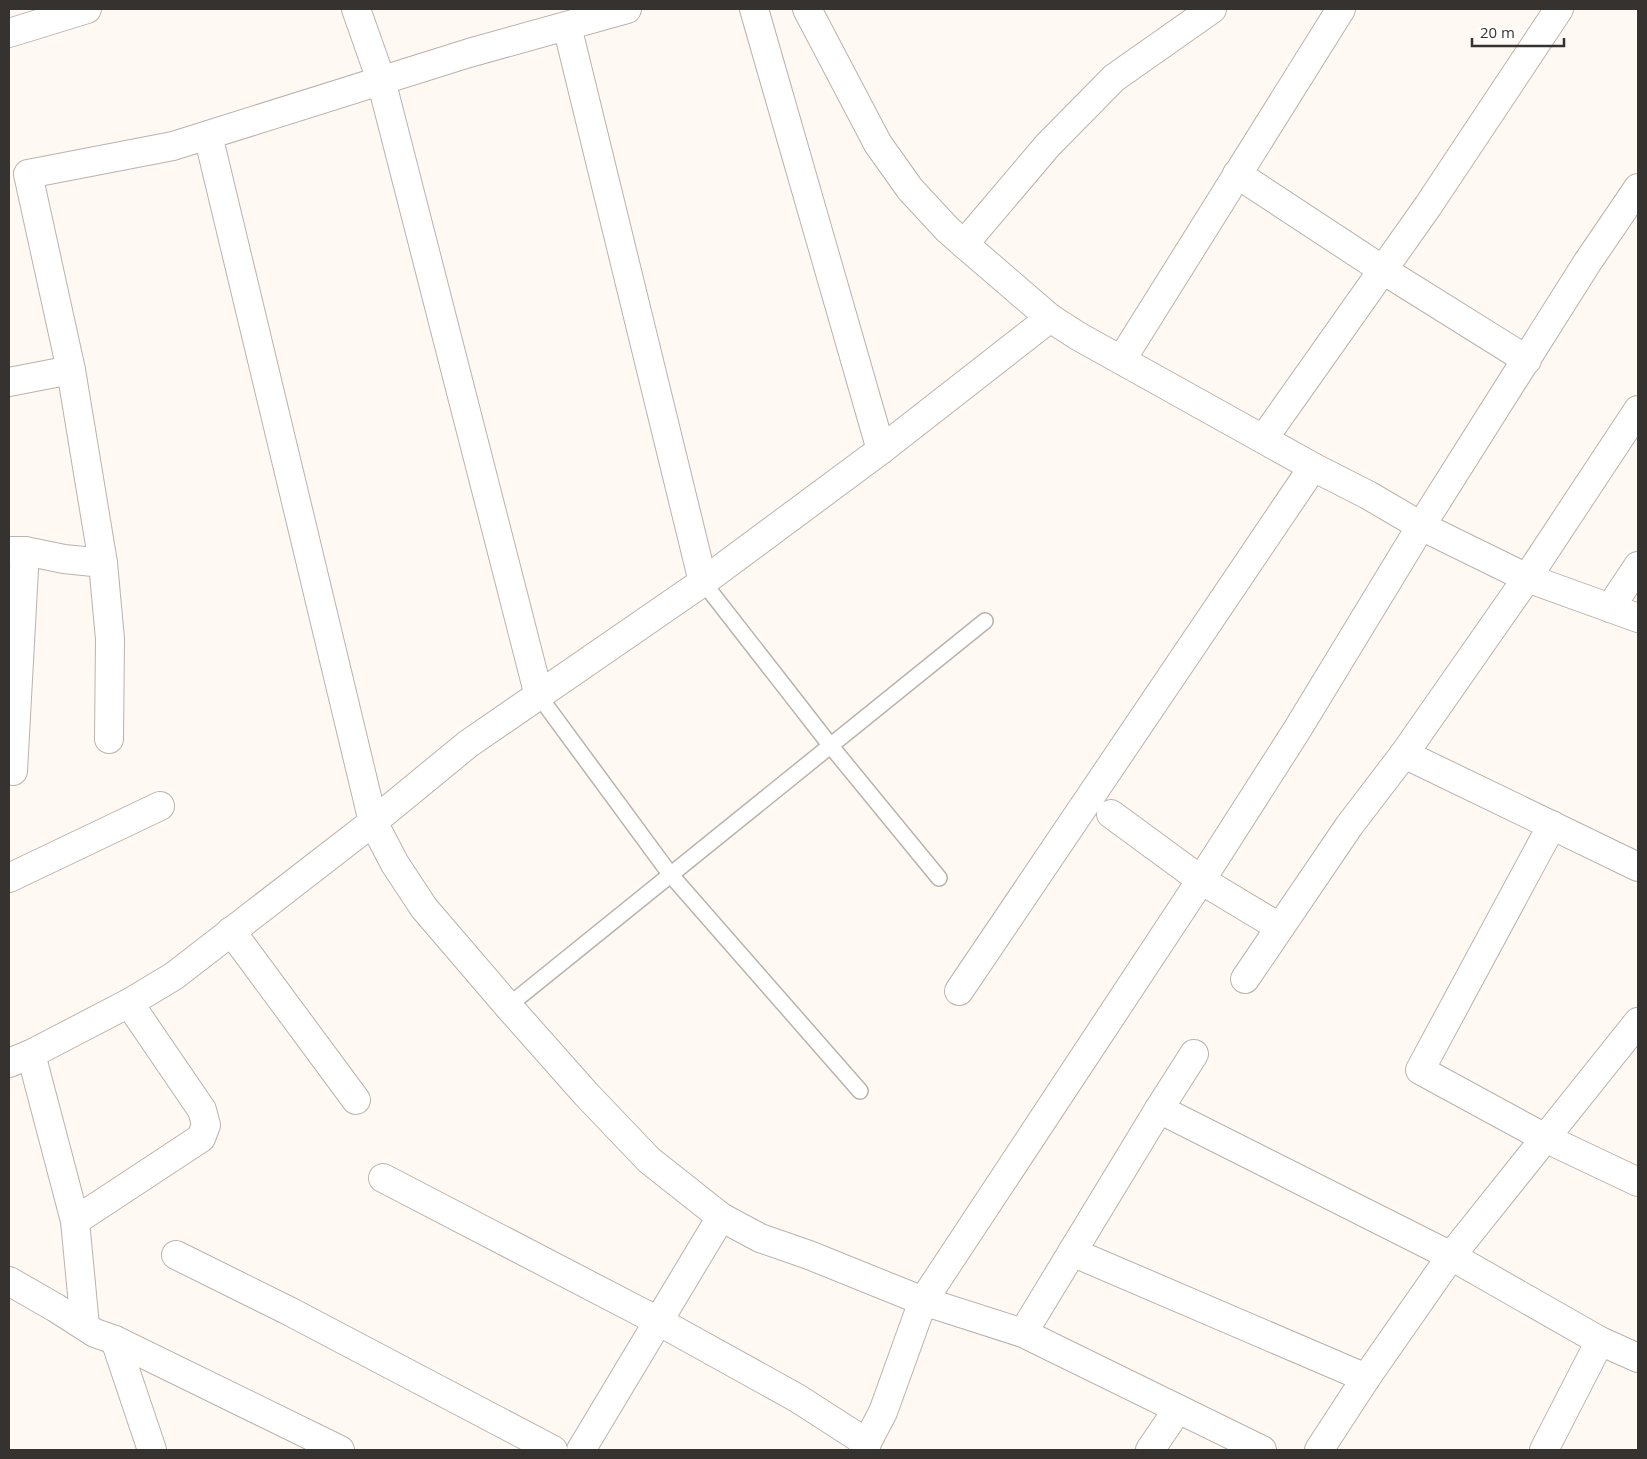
<svg xmlns="http://www.w3.org/2000/svg" width="1647" height="1459" font-family="'Open Sans',sans-serif">
<style>
.lines{fill:none;stroke-linecap:round;stroke-linejoin:round}
.lane-casing{stroke:#b9b3ae;stroke-width:18}
.street-casing{stroke:#b9b3ae;stroke-width:30}
.lane{stroke:#fff;stroke-width:15}
.street{stroke:#fff;stroke-width:28}
</style>
<rect width="100%" height="100%" fill="#fff8f3"/>
<g class="lines">
<defs>
<g id="lane">
<polyline points="703,582 830,745 939,878"/>
<polyline points="539,696 670,874 860,1091"/>
<polyline points="508,1006 985,621"/>
</g>
<g id="street">
<polyline points="356,9 381,80 539,696"/>
<polyline points="754,9 881,450"/>
<polyline points="807,9 878,144 910,189 947,229 964,244 1050,318 1078,336 1313,467 1368,495 1421,526 1527,578 1638,618"/>
<polyline points="567,26 703,582"/>
<polyline points="9,33 87,9"/>
<polyline points="208,135 373,822 395,864 424,908 508,1006 586,1094 649,1160 721,1217 760,1238 809,1255 923,1301 1023,1333 1262,1450"/>
<polyline points="1237,174 1383,270 1527,360"/>
<polyline points="964,244 1048,145 1114,78 1212,9"/>
<polyline points="1122,359 1341,9"/>
<polyline points="9,382 71,370"/>
<polyline points="1264,438 1428,206 1559,9"/>
<polyline points="9,551 25,551 64,559 103,563 71,370 28,174 173,146 469,53 627,9"/>
<polyline points="103,563 110,639 109,739"/>
<polyline points="1610,608 1638,566"/>
<polyline points="1404,754 1638,867"/>
<polyline points="13,771 25,551"/>
<polyline points="1111,814 1201,880 1279,927"/>
<polyline points="1552,825 1420,1070 1545,1138 1638,1182"/>
<polyline points="9,878 160,806"/>
<polyline points="231,931 356,1100"/>
<polyline points="1245,979 1349,826 1404,754 1527,578 1638,410"/>
<polyline points="959,991 1313,467"/>
<polyline points="31,1054 75,1221 85,1326"/>
<polyline points="9,1063 31,1054 129,1003 174,976 373,822 468,744 703,582 881,450 1050,318"/>
<polyline points="1159,1109 1451,1256 1600,1341 1638,1358"/>
<polyline points="383,1178 658,1321 797,1398 867,1443"/>
<polyline points="75,1221 201,1138 206,1125 202,1110 129,1003"/>
<polyline points="1072,1252 1366,1378"/>
<polyline points="176,1255 289,1311 553,1450"/>
<polyline points="9,1281 56,1308 95,1333 115,1340 152,1450"/>
<polyline points="1023,1333 1159,1109 1194,1054"/>
<polyline points="115,1340 340,1450"/>
<polyline points="581,1450 721,1217"/>
<polyline points="863,1450 883,1412 923,1301 1201,880 1297,730 1421,526 1587,263 1638,188"/>
<polyline points="1150,1450 1178,1409"/>
<polyline points="1319,1450 1366,1378 1451,1256 1638,1022"/>
<polyline points="1544,1450 1600,1341"/>
</g>
</defs>
<use href="#lane" class="lane-casing"/>
<use href="#street" class="street-casing"/>
<use href="#lane" class="lane"/>
<use href="#street" class="street"/>
</g>
<rect width="1647" height="1459" fill="none" stroke="#353230" stroke-width="20"/>
<path d="M1472 38v8h92v-8" fill="none" stroke="#353230" stroke-width="2.5"/>
<text x="1480" y="38" font-size="15" fill="#353230" stroke="#ffffff" stroke-width="4" paint-order="stroke">20 m</text>
</svg>
